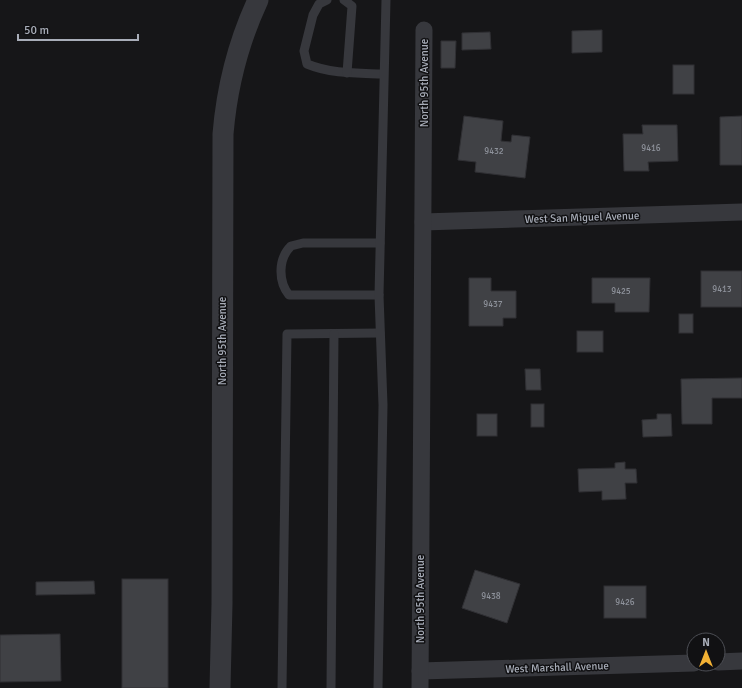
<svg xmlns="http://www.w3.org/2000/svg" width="742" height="688" font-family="Signika,sans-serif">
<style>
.building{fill:#404145;stroke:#303034}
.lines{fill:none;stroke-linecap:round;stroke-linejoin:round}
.service{stroke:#37383d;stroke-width:9}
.minor{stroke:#37383d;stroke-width:17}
.tertiary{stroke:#37383d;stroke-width:21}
.labels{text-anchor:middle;stroke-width:3;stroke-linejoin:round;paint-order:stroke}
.number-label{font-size:9px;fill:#8e929b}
.street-label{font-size:11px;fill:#a8adb8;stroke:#111113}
</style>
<rect width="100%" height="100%" fill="#161618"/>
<g class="building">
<polygon points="602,30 602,52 572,53 572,31"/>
<polygon points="490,32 491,49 462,50 462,33"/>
<polygon points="441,41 456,41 455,68 441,68"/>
<rect x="673" y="65" width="21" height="29"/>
<polygon points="464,116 503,121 501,141 511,142 512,135 530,137 525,178 475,172 476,162 458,160"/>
<polygon points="742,116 742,165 720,165 720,117"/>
<polygon points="642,125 677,125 678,161 648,162 649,171 624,171 623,134 643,134"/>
<rect x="701" y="271" width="41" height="36"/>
<polygon points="469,278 491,278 491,291 516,291 516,318 503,318 503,326 469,326"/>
<polygon points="592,278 650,278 649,312 615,312 615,303 592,303"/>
<rect x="679" y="314" width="14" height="19"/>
<rect x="577" y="331" width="26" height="21"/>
<polygon points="525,369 540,369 541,390 526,390"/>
<polygon points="742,378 742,398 712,398 712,424 682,424 681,379"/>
<rect x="531" y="404" width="13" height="23"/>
<rect x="477" y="414" width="20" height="22"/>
<polygon points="657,414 671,414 672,436 643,437 642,420 657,419"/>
<polygon points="625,462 625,469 636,469 637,483 625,483 626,499 602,500 602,491 579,492 578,469 615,468 615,463"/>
<polygon points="475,570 520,584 507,623 462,608"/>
<rect x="122" y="579" width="46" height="109"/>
<polygon points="94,581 95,594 36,595 36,582"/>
<rect x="604" y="586" width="42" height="32"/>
<polygon points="60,634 61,681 0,682 0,635"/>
</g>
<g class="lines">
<g class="service">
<path d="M327 0 319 4 313 15 304 51 307 64C331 74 357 73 383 74"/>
<polyline points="344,0 352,6 347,73"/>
<path d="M379 295H289C278 281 278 259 291 246L303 243H380"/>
<polyline points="282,688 287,334 380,333"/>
<polyline points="331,688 334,334"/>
<polyline points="378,688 383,405 379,295 386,0"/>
</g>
<g class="minor">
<polyline points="423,222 742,212"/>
<polyline points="718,662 742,661"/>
<polyline points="420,671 694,663"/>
<polyline points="420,688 424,30"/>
</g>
<path class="tertiary" d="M220 688 222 604 223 134C227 86 238 43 258 0"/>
</g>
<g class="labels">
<g class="number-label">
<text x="651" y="151">9416</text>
<text x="494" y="154">9432</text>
<text x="722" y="292">9413</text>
<text x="621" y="294">9425</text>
<text x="493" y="307">9437</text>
<text x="491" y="599">9438</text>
<text x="625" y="605">9426</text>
</g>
<g class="street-label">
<text transform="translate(424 83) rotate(-90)" y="4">North 95th Avenue</text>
<text transform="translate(582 217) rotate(-2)" y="4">West San Miguel Avenue</text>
<text transform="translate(222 341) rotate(-90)" y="4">North 95th Avenue</text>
<text transform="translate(420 599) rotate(-90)" y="4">North 95th Avenue</text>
<text transform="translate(557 667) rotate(-2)" y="4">West Marshall Avenue</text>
</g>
</g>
<g transform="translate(706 652)"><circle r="19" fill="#111113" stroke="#4d4f55"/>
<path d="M0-3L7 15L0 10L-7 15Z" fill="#f2b134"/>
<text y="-6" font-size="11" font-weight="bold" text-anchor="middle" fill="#a8adb8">N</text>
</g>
<path d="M18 34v6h120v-6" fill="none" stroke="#a8adb8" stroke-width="2"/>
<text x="24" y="34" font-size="12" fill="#a8adb8" stroke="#111113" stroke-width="3" paint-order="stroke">50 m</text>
</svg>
